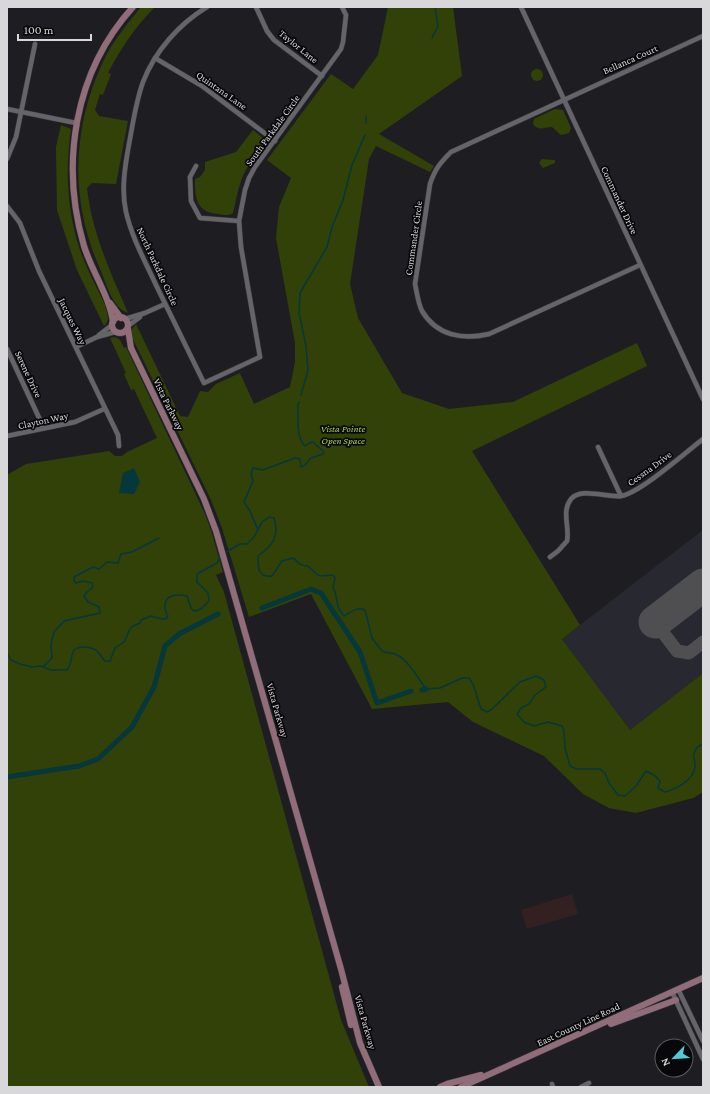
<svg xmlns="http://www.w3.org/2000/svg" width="710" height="1094" font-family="'Crimson Pro',serif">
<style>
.built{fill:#282830}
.industrial{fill:#332020}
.green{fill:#324108}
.water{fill:#05373b}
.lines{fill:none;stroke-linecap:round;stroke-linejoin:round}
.stream{stroke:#05373b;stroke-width:1.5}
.canal{stroke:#05373b;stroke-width:5}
.taxiway{stroke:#4f4f52;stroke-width:13}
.runway{stroke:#4f4f52;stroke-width:33}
.street-casing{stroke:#3a3a3d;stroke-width:5.5}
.secondary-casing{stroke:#3a3a3d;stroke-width:7}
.street{stroke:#656569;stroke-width:4.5}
.secondary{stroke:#906d78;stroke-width:6}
.labels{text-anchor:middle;stroke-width:3.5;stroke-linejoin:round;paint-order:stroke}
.street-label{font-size:10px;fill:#d8d8da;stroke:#08080a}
.park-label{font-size:10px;font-style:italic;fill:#abce53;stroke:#08080a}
</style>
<rect width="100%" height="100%" fill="#1e1e22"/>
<polygon class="built" points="703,530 703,673 630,730 562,639"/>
<polygon class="industrial" points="572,894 578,914 527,929 521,910"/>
<g class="green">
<path d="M141 7H155C135 27 121 48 108 73L111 74 103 95 100 94 95 110 99 116 128 121 116 184 92 183 87 188C92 233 110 271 128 313 113 308 107 286 101 271 70 203 71 130 103 62 112 42 127 24 141 7Z"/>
<polygon points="388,7 453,7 462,76 379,134 434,166 430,172 376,146 369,159 350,284 358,318 402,393 449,409 513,402 637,343 647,366 472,451 580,625 562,639 630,730 703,673 703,792 693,798 636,813 609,808 583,794 544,756 473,722 448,702 372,709 311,594 249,617 222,528 211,500 132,337 132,329 136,324 180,416 188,417 200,391 208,392 216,384 240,373 254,404 290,387 295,362 295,343 276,238 279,207 291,178 267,160 331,74 353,89 378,55"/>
<circle cx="537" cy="75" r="6"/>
<path d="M555 109 563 110 571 128 569 133 561 135 552 127C544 127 539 132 533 124L534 119Z"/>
<path d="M61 125 71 129C65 170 67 211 80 250 87 270 97 288 106 307H105C108 314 110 320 104 326L77 270 57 210 56 147Z"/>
<path d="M253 130 264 139C264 150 255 157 249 165 239 179 237 197 233 213 228 216 224 215 218 214 196 212 195 198 195 179L200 177 205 170V162L236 152Z"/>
<polygon points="542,159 555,160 555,163 543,168 539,163"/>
<polygon points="115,337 120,340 124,348 126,347 205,514 211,530 223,572 216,575 224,592 341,1020 369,1087 7,1087 7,475 26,464 109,451 115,456 122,456 127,452 157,438 134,389 131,390 124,374 126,373 110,338"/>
</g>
<polygon class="water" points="134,468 140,482 134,494 119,493 123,473"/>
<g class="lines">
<g class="stream">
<polyline points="432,38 438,26 435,7"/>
<polyline points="366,116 366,123"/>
<polyline points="301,395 308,370 306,346 299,313 300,293 327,247 332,227 343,200 352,165 365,135"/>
<path d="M258 530 250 511 244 502 253 481 251 474 253 468 263 470 295 458 300 459 301 467 305 465 311 458 323 454 324 452 313 442 309 443 305 446C296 437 298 418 298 405L299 402"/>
<path d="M224 553 240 544H247L254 537 262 522 269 517 274 518C280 537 272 546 258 556 258 568 258 578 272 576L282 561 293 558C299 561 298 566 308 566 321 578 316 576 333 575L335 578 333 588C339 597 334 606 344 616 351 612 358 606 365 610L372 638 382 651C387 654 393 652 397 655 408 660 419 679 426 689L440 688 462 678H469L473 684 481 709 487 712 492 709 520 682 536 676 544 680 546 687 535 695 529 704 521 708 517 714 524 722 534 726 548 722 562 726 564 731 565 748 570 766 577 769H600L605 773 609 783 618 795 625 796 636 786 646 771 654 775 660 781 658 788 665 792C676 789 693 781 695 767 696 757 690 759 697 747L703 744"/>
<path d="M7 653 11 660 20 664 32 667 41 666 51 670H67C71 665 71 660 72 655 74 644 90 646 97 651 100 654 102 658 105 661H110L115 648 124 642 130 629 133 626 140 623 141 620 151 616 162 619H166L168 616C167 614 164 609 165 606 165 594 178 594 187 596L191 608 194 611C200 611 206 605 209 600L208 593 197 582V574L217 563 221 555"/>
<polyline points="43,667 52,658 51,644 54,632 64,621 100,613 99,607 88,602 84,596 87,592 93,587 92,583 83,581 76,583 74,581 74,577 93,567 99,569 107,562 118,563 121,554 132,552 159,538"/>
</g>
<g class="canal">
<polyline points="262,608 311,589 321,593 360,652 377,703 411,691"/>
<polyline points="422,690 426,689"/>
<polyline points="7,777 79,766 98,759 132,727 154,687 165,646 179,634 218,614"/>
</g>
<polyline class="taxiway" points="655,622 677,651 689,653 703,642"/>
<polyline class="runway" points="655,622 703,585"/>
<defs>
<g id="street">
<path d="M207 7C179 24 155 51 143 82 136 101 133 123 129 144 125 166 121 190 126 212 132 238 145 261 156 285 172 318 188 350 204 383L260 357 241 247 239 221 245 190 249 178 255 167 341 49 343 42 346 15 342 7"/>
<polyline points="256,7 267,31 274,40 322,76"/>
<polyline points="521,7 703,399"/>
<polyline points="155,58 202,86 275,141"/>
<polyline points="7,109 76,123"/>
<polyline points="7,159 16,137 35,44"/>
<polyline points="196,166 190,177 191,201 200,218 239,221"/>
<polyline points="7,206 20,223 39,271 118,435 119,446"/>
<path d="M640 265 489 334C463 340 437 336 422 311 418 303 417 293 415 284L430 184C435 169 440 163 451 152L703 36"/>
<polyline points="125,319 145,313 165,304"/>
<polyline points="128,326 140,317"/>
<polyline points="99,335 112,325"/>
<polyline points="76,347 97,337 115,332"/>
<polyline points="7,349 41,422 42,428"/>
<polyline points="7,436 75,422 104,409"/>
<polyline points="598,447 621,496"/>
<path d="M550 557 558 551 567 541C570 527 561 512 571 499 581 487 607 498 621 496 640 493 685 453 703 439"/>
<polyline points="678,989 703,1041"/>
<polyline points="672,992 703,1059"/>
<polyline points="552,1084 553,1087"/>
<polyline points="581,1087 589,1083"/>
</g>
<g id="secondary">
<polyline points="110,303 121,318"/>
<circle cx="120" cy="325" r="8"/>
<path d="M113 322C109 295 92 272 84 246 60 164 74 72 133 7"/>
<polyline points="128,329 131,348 204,499 216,531 341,969 360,1043 379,1087"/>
<polyline points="342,987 351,1025"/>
<polyline points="611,1024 676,1000"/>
<polyline points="440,1087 447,1084 481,1075"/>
<polyline points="461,1087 703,978"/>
</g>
</defs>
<use href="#street" class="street-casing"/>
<use href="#secondary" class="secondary-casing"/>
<use href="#street" class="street"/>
<use href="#secondary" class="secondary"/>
</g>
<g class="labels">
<g class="street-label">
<text transform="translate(299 46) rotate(39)" y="4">Taylor Lane</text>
<text transform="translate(630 59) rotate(-24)" y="4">Bellanca Court</text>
<text transform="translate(222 90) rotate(35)" y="4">Quintana Lane</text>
<text transform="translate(272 130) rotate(-54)" y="4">South Parkdale Circle</text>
<text transform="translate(620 200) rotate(65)" y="4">Commander Drive</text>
<text transform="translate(413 238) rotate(-82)" y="4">Commander Circle</text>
<text transform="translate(158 266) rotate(65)" y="4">North Parkdale Circle</text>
<text transform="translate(73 321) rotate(64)" y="4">Jacques Way</text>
<text transform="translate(29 374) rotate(65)" y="4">Serene Drive</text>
<text transform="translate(169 404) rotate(64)" y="4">Vista Parkway</text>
<text transform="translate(43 420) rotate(-12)" y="4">Clayton Way</text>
<text transform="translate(649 468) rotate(-36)" y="4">Cessna Drive</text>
<text transform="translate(278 710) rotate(74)" y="4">Vista Parkway</text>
<text transform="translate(366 1022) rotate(74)" y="4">Vista Parkway</text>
<text transform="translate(578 1024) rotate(-25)" y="4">East County Line Road</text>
</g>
<g class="park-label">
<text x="343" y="432">Vista Pointe<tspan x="343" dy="12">Open Space</tspan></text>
</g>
</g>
<rect width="710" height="1094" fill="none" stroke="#d8d8da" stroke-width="16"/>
<g transform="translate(674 1058) rotate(245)"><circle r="19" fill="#08080a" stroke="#5b5b5d"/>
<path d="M0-3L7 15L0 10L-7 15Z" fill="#52cbd9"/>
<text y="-6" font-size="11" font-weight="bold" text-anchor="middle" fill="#d8d8da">N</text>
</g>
<path d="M18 34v6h73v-6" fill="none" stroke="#d8d8da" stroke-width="2"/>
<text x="24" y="34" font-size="12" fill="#d8d8da" stroke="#08080a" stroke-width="3" paint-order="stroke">100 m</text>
</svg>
